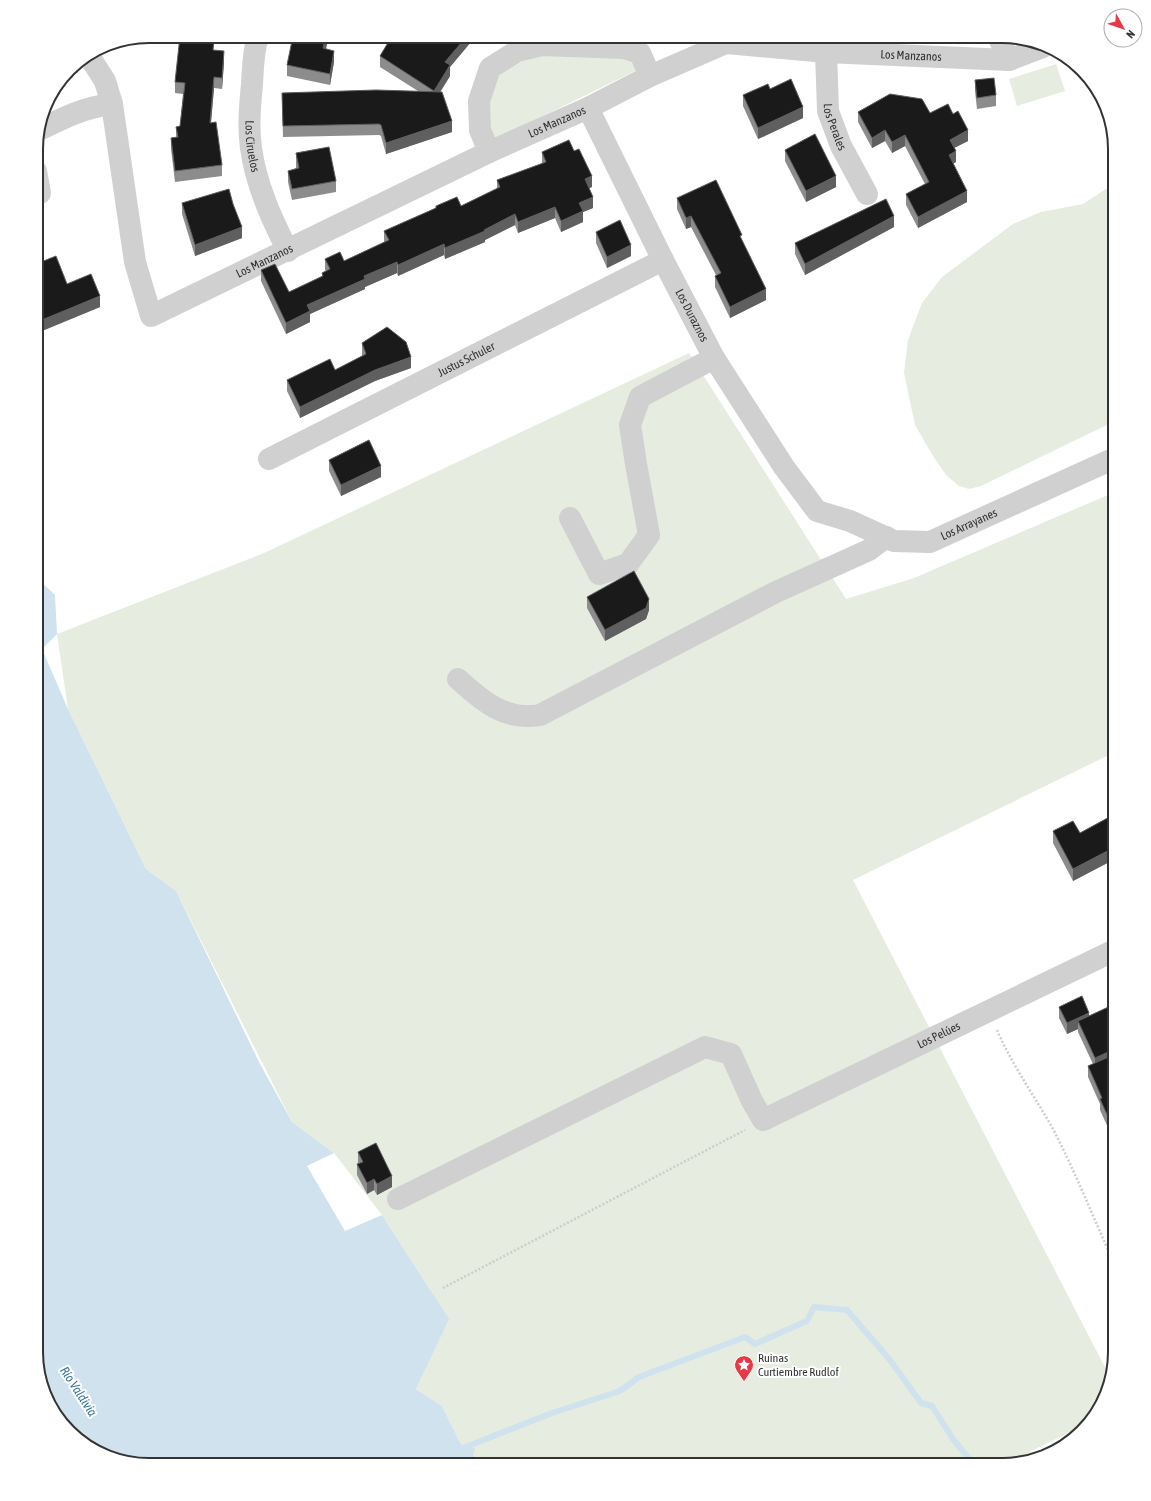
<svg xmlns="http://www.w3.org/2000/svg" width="1151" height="1501" font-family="'Asap Condensed',sans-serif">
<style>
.green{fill:#e6ecdf}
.water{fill:#cfe2ee}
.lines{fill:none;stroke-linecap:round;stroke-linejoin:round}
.stream{stroke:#cfe2ee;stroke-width:6}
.path{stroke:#cdcdcd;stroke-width:2.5;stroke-dasharray:2 2;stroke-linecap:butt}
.minor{stroke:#d0d0d0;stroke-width:22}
.wall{fill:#8c8c8c}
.shaded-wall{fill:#5f5f5f}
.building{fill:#1a1a1a;stroke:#5f5f5f}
.labels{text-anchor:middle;stroke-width:4;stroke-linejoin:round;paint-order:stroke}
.street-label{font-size:12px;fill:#333;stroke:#fff}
.poi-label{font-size:12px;fill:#333;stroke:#fff;text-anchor:start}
.water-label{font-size:13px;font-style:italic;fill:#3f7597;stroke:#fff}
.rim{fill:none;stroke:#333;stroke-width:2}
</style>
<rect width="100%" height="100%" fill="#fff"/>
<g class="green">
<polygon points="523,54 632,56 637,70 494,140 490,136 485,99 496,70"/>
<polygon points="1056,64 1065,91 1017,106 1009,79"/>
<polygon points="1115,183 1115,421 981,486 969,489 959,486 946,475 933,456 915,425 904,373 908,340 922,303 942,277 1013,224 1041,212 1083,204"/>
<polygon points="689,353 846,599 914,578 1115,492 1115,752 853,880 1109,1375 1100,1408 1083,1426 1029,1452 1047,1451 1002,1465 475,1465 463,1448 442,1406 416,1389 431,1356 433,1294 382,1215 334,1153 292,1122 176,891 146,869 68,709 57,634 262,554"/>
</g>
<polygon class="water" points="36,577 55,595 57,634 42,649 68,709 146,869 176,891 259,1062 292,1122 334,1153 307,1166 345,1231 382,1215 449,1319 416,1389 442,1406 463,1448 475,1448 473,1456 482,1465 149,1465 93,1450 55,1414 36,1351"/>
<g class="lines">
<polyline class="stream" points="463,1448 552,1413 620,1391 639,1377 745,1337 755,1344 807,1321 814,1307 847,1310 890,1360 921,1403 932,1406 953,1439 974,1465"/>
<g class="path">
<path d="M997 1030C1012 1065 1034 1095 1053 1129 1076 1173 1094 1220 1115 1265"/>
<polyline points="443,1288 745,1130"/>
</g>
<g class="minor">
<path id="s1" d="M258 36C253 52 253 68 252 84 250 105 248 127 251 148 256 184 271 218 288 251"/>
<polyline points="998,36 1009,60"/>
<path id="s2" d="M826 52 828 111 841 146 867 194"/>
<polyline points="89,56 105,81 112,104"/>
<path id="s3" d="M588 108 663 260 714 358 784 467 817 511 850 521 894 541 930 542 1115 458"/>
<path id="s4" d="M39 130C63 118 85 107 112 104L135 262 151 316 489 152 588 108 650 76 726 43 826 52 1009 60 1043 47"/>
<polyline points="489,152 480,130 479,101 490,68 517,51 542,45 624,48 640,53 650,76"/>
<polyline points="36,171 40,193"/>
<path id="s5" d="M269 459 663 260"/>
<polyline points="570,518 599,574 628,564 649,535 636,464 630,425 640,397 714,358"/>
<path d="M458 679C482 701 505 721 540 715L776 592 869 550 886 537"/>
<path id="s6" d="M398 1199 705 1047 731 1054 752 1101 763 1120 1115 950"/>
</g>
</g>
<g class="wall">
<polygon points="329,36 326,49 334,62 330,85 287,76 287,65 302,38"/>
<polygon points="383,36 476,36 450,67 450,76 440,92 452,132 386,154 381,136 379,135 283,137 282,93 418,91 380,67 380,56 390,40"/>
<polygon points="214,50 224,62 222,89 214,88 211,122 222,165 222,176 175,182 171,149 171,138 176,137 176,127 180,126 183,94 175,93 175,82"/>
<polygon points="975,80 996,95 996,106 977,109 975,91"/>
<polygon points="770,89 803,118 758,139 743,106 743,95"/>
<polygon points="858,112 930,113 968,141 954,148 956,162 953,163 967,202 918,228 906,205 906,194 925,184 905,146 892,153 885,141 872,148 858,122"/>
<polygon points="785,150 836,187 806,202 785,161"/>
<polygon points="574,151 592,187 589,188 593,208 583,212 583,222 561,232 555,218 518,233 515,225 485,240 485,242 445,259 444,255 398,276 397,273 365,287 365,289 310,314 310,322 286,334 261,281 261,270 289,292 322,276 322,273 326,271 325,270 325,259 344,261 384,242 384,231 436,208 436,206 461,206 497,189 497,180 542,164 542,152"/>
<polygon points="296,153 336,181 336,192 292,200 288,182 288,171 296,168"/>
<polygon points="677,198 742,240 766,300 730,318 715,287 715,276 716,275 691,227 686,229 677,209"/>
<polygon points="182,203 233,204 242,238 195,256 182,214"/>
<polygon points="894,227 805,275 795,254 795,243"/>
<polygon points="596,232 631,256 607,268 596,243"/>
<polygon points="36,264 67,284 100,307 37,333 36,332"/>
<polygon points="362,343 411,368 375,381 300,418 287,391 287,380 335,370 362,356"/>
<polygon points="329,460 381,477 341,496 329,471"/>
<polygon points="587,597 649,610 646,619 605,641 587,608"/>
<polygon points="1115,814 1115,859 1073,881 1053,843 1053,831 1080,833"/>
<polygon points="1115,980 1115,994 1114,992 1114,981"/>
<polygon points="1115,1004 1115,1060 1113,1061 1115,1066 1115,1127 1109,1130 1100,1110 1100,1104 1088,1077 1088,1066 1093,1064 1078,1032 1078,1029 1067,1034 1059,1018 1059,1007 1089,1016"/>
<polygon points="358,1152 392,1187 377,1195 374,1190 367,1194 357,1175 357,1164 358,1164"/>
</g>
<g class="shaded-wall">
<polygon points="326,36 329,36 323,59 323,48"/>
<polygon points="467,36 476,36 450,67 450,76 434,102 434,91 445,62"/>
<polygon points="224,51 224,62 222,89 222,78"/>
<polygon points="334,51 334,62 330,85 330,74"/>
<polygon points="214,77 214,88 210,134 210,123"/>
<polygon points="803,107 803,118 758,139 758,128"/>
<polygon points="452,121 452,132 386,154 386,143"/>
<polygon points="885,130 885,141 872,148 872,138"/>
<polygon points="968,130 968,141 950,150 950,140"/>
<polygon points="905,135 905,146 892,153 892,142"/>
<polygon points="956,151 956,162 949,166 949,155"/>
<polygon points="592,176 592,187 585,190 585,179"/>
<polygon points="836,176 836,187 806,202 806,191"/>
<polygon points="967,191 967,202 918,228 918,217"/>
<polygon points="593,197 593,208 583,212 583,222 561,232 561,221 579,203"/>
<polygon points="555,207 555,218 518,233 518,222"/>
<polygon points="515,214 515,225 485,240 485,242 445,259 445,248"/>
<polygon points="691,216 691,227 686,229 686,218"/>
<polygon points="894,216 894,227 805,275 805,264"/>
<polygon points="242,227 242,238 195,256 195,245"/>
<polygon points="444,244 444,255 398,276 398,265"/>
<polygon points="631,245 631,256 607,268 607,257"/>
<polygon points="397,262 397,273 365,287 365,289 310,314 310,322 286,334 286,323 307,305 364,276"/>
<polygon points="766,289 766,300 730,318 730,307"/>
<polygon points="100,296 100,307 37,333 37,322"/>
<polygon points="411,357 411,368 375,381 300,418 300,407 375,370"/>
<polygon points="381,466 381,477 341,496 341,485"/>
<polygon points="649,599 649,610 646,619 605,641 605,630"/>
<polygon points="1115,847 1115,859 1073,881 1073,869"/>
<polygon points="1089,1013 1089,1024 1078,1021 1078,1029 1067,1034 1067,1023"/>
<polygon points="1115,1049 1115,1060 1095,1069 1095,1058"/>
<polygon points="1115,1116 1115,1127 1109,1130 1109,1119"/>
<polygon points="392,1176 392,1187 377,1195 377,1184"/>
<polygon points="374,1179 374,1190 367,1194 367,1183"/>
</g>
<g class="building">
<polygon points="180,36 214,40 213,50 224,51 222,78 214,77 210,123 216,122 222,165 175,171 171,138 178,137 176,127 180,126 185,83 175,82"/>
<polygon points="293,36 302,38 302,36 326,36 323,48 334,51 330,74 287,65"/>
<polygon points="392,36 467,36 445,62 450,65 434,91 380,56"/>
<polygon points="994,78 996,95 977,98 975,80"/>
<polygon points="791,79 803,107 758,128 743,95 768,84 770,89"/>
<polygon points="376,90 442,92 452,121 386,143 381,125 379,124 283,126 282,93"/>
<polygon points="890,94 922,99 930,113 948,104 953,114 958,111 968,130 950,140 956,151 949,155 967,191 918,217 906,194 929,182 905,135 892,142 885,130 872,138 858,112"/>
<polygon points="815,134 836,176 806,191 785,150"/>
<polygon points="569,140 574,151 579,149 592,176 585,179 593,197 579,203 583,211 561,221 555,207 518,222 515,214 484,230 485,231 445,248 444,244 398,265 397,262 364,276 365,279 307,305 310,311 286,323 261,270 275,264 289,292 323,276 322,273 330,269 325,259 340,252 344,261 389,240 384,231 436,208 436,206 457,197 461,206 500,187 497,180 546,162 542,152"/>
<polygon points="329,147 336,181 292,189 288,171 299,168 296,153"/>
<polygon points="716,180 742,235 740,236 766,289 730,307 715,276 721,273 691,216 686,218 677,198"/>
<polygon points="229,189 233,204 242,227 195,245 182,203"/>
<polygon points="886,199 894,216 805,264 795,243"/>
<polygon points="620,220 631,245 607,257 596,232"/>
<polygon points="56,256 67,284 91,274 100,296 37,322 36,264"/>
<polygon points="387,327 406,342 411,357 375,370 300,407 287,380 330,359 335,370 366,354 362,343"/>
<polygon points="369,440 381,466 341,485 329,460"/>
<polygon points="634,571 649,599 646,608 605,630 587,597"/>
<polygon points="1115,814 1115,847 1073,869 1053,831 1073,821 1080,833"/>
<polygon points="1082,996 1089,1013 1067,1023 1059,1007"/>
<polygon points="1115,1004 1115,1049 1095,1058 1078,1021"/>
<polygon points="1111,1056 1115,1066 1115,1116 1109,1119 1100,1099 1102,1098 1088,1066"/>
<polygon points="376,1143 392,1176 377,1184 374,1179 367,1183 357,1164 363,1162 358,1152"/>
</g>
<defs>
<symbol id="sight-pin" viewBox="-11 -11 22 30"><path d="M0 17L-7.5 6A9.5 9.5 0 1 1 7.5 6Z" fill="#e63946" stroke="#fff"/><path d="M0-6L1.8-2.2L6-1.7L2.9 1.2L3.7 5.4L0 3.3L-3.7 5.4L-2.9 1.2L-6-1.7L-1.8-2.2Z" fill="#fff"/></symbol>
</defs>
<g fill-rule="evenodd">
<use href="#sight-pin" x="733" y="1354" width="22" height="30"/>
</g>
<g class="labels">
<g class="street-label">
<text dy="4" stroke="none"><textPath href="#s4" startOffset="1116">Los Manzanos</textPath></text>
<text dy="4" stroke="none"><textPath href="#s4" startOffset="744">Los Manzanos</textPath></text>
<text dy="4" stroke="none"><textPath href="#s2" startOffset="76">Los Perales</textPath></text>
<text dy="4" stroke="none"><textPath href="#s1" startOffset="111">Los Ciruelos</textPath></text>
<text dy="4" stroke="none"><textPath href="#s4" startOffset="420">Los Manzanos</textPath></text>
<text dy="4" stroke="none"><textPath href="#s3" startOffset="232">Los Duraznos</textPath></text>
<text dy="4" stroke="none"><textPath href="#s5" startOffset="221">Justus Schuler</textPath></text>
<text dy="4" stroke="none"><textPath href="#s3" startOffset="626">Los Arrayanes</textPath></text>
<text dy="4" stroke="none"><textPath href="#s6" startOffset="638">Los Pelúes</textPath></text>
</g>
<g class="poi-label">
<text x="758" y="1362">Ruinas<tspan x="758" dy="14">Curtiembre Rudlof</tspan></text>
</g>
<g class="water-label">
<text transform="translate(79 1391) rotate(57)" y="5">Río Valdivia</text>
</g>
</g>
<path d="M0 0H1151V1501H0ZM149 43H1002A106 106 0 0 1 1108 149V1352A106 106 0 0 1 1002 1458H149A106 106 0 0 1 43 1352V149A106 106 0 0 1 149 43Z" fill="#fff" fill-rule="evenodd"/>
<path class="rim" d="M149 43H1002A106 106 0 0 1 1108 149V1352A106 106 0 0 1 1002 1458H149A106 106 0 0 1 43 1352V149A106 106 0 0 1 149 43Z"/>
<g transform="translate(1123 28) rotate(130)"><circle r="19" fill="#ffffff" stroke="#adadad"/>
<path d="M0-3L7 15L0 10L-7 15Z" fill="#e63946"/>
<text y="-6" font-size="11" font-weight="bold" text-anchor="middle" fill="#333333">N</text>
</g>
</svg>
